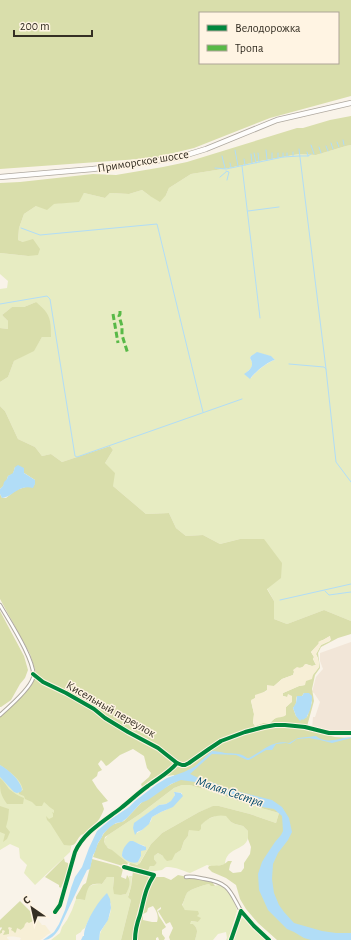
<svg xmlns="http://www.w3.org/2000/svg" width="351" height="940" font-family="'Alegreya Sans',sans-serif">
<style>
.industrial{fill:#f2e6d8}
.green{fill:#e7ecc2;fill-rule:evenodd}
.forest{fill:#d9deab;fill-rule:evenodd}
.sand{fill:#f7efd6}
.water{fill:#b1ddf7}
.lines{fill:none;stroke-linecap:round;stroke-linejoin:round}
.stream{stroke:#b1ddf7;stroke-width:1}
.minor-casing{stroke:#aea89f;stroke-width:4.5}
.primary-casing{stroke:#aea89f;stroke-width:6}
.minor{stroke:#fefdfc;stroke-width:2.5}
.primary{stroke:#fefdfc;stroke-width:4.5}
.quiet{stroke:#58b947;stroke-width:3;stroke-dasharray:6 3;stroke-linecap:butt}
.cycleway-casing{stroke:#fff4e3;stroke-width:6}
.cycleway{stroke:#00873e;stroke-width:4}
.labels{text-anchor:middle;stroke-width:3;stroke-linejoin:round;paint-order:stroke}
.street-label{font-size:12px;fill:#352f24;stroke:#fff4e3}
.water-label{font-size:13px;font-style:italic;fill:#00496b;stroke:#fff4e3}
</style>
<rect width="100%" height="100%" fill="#f9f3e9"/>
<polygon class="industrial" points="351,642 351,731 340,732 312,728 313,717 315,717 320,702 314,693 312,692 316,677 323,669 320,661 320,653"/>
<g class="green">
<path d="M351 145V621L324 610 287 624 274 619V601L240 539 220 544 203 535 186 536 176 528 169 513 146 514 113 486 105 463 113 450 110 446 62 462 51 454 42 456 35 447 18 439 5 411 0 406V382L8 377 14 361 34 350 42 337 36 302 24 307H12L2 315 8 321V329L0 328V289L7 288 8 281 0 274V253L28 256 23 242 18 240 19 228 24 214 36 206 78 201 84 193 105 198 110 193 129 194 142 190 150 196 166 195 169 188 191 174 229 168 260 161 299 154 316 155 346 146ZM257 353 270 356 275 360C269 361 254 373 251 378L246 373 251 368 253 364 250 358 251 356Z"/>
<polygon points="0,750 80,807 70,852 35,885 24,873 27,865 20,858 19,848 10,844 0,850"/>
<path d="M182 785H190L201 788 244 803 256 805 261 808 279 813 276 823 250 814 219 806H214L199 812 162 833 151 844 139 864 135 865 128 863 106 846 105 844 104 840 108 835 140 814 174 788ZM174 792H175L182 793V795L166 810 161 812 152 817 151 821 142 830 137 833 135 823 159 805 166 804 172 801 175 795ZM136 843 145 846 143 850 141 851V856L138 862 124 858 122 856V853Z"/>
<path d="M220 814 227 816 231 822 235 824 243 826 248 831C248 834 248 836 248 838 245 851 226 847 225 864 220 866 212 867 207 865L190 873C184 871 175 867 168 867 164 867 165 868 162 870 157 871 153 871 148 871L150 866 156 864 157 863 154 859V856L158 853 163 856 175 854 181 850 184 841 188 836 189 830H195L206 820Z"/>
<path d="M114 876 113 888 121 895 126 894C129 887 130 883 129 876H132L131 887 128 896 131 900 121 940H99C100 929 104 928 108 919 111 914 111 908 111 903L89 919 85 928 82 930 81 932 76 935V940H51L60 933 62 927 67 920 72 910 76 899H80C88 888 88 883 102 884L107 877Z"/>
<path d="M209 884 212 886 220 885C228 890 236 901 237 911L228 940H226L227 938 226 932 218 934 213 940H195C197 933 199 929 193 924H189L190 921 198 922 200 918 185 910 182 906C184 902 185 896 187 893 190 889 204 885 209 884Z"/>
<polygon points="242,918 245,919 252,927 266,940 233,940 240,920"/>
</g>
<g class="forest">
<path d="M0 0H351V96L270 118 194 148 153 158 0 169ZM200 13H338V63H200Z"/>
<polygon points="351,116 351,145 346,146 316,155 299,154 260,161 229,168 191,174 169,188 166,195 160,202 150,196 142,190 129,194 110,193 105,198 84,193 79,202 54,204 47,210 36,206 24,214 19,228 18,240 23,242 33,239 40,249 38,255 28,256 0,253 0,183 20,182 93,174 116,175 163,167 187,162 297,128 303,128 330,120"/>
<path d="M36 302C50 314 51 318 51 337H42L34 351 14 361 8 377 0 382V328L8 329V321L2 315 12 307H24Z"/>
<path d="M0 406 5 411 18 439 35 447 42 456 51 454 62 462 110 446 113 450 105 463 115 473 113 486 146 514 169 513 176 528 186 536 203 535 220 544 240 539H264L282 563 281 578 267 589 274 601V619L287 624 324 610 351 621V634L338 638 321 647 318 653 320 668 315 675 312 689 314 701 306 730 335 737 351 738V940H277L258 923 246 909 240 899 236 885 226 878 212 872 208 868 209 866C217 865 222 867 228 861H232L230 865 229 870 233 873 241 872 244 868V863L250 854 251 847 248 839V831L243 826 235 824 231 822 226 816C216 814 208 818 201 825V829L199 831 189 830 188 836 184 841 181 850 175 854 172 860 167 861 164 858 163 856 158 853 154 856V859L157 863 154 866H150L148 871 134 867 129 865 130 863 137 865 140 863 151 844 162 833 199 812 213 806H219L250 814 276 823 279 813 261 808 256 805 244 803 214 792 190 785H182L174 788 140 814 105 837 104 841 105 844 108 848 112 850 128 863 126 867 93 857 97 845 104 833 111 825 124 821 145 799 164 788 177 781 174 775 154 778 142 787 141 784 149 777 151 773 147 768 144 756 133 749 120 755 108 765 106 766 103 762 101 760 98 764 102 770 98 772 97 776 92 780 97 788 108 801 102 803 104 809C101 818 95 826 87 832 87 832 82 835 81 835 74 842 78 847 64 845L50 823 47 820 46 816 49 819 53 817V814L52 812 54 813V810C50 808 48 805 44 802L42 806H36L32 802 25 799 24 796 19 794V792L23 790C21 779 9 771 0 765V716L30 687 33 682 36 673 30 654 0 599V494L2 498H6L16 490 35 484V480L15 467 13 474 8 476C7 481 4 486 0 489ZM330 636V641L321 645 316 654 318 658 319 667C315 672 311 678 305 681V685L299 686 283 693V696L287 697 289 704 286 707V714L284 716 276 717 270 723H263L255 726 253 723 254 714 251 701 267 690V688L274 686 282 679 293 675 294 672 300 668 303 667 306 664 312 666 316 665 313 659 314 657 311 652 318 645 320 641 323 640ZM304 693H307L312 702 307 717 301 719 296 716 293 708C298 704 295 700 297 696H302Z"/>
<polygon points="0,611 24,656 28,670 25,678 20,684 11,700 1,707 0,707"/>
<path d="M0 778C4 781 6 785 9 789 14 793 18 796 24 798L23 804H7C0 794 0 791 0 778Z"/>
<polygon points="0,806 9,809 8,819 6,827 10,832 7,839 3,842 5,834 0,832"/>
<path d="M64 858 65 862 68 863C70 873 64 879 61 888L59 887V885L45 877Z"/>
<path d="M92 859 118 866 123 869 121 877 126 879 127 875C132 881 129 888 126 894L121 895 114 894 113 888 114 877H107L102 884C88 883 88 887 85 900L80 899H76V897L83 885 86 883Z"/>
<path d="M133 871 146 874 149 877C142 897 134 918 133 940H121L131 900 128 897 131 887Z"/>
<path d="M178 875 212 882 215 886H211L209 884C204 885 190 889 187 893 185 896 184 902 182 905L185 910 198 911 199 914 197 916 201 918 198 922 191 921 190 924H193C199 929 197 933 195 940H170L169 937 173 928 170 922 166 924 158 911 161 909V907L157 910 159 916 166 927 162 930V934L165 938 164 940H159L158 937 156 938V940H136C136 933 138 925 140 918 144 902 146 890 156 877H164L171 880ZM153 906C157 911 159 917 157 922H152L143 920V914L147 912 148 908Z"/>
<polygon points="20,901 35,916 35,920 15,934 9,930 9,934 5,936 3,935 2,933 0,934 0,931 2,928 1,927 0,928 0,920"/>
</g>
<g class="sand">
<path d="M330 636 331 640 321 645 316 654 319 662V667L313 675 312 679 306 681 305 685 299 686 283 693V696L287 697 288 694 292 696V702L286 707V715C281 719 276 715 270 723H263L255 726 253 723 254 714 251 700 255 698V695L267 691V685L274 686 282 679 293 675 294 672 293 670 297 667C301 669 303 667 305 664L312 666 316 665 313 659 314 657 311 652 319 643 318 642 323 640Z"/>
<path d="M35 916 42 925H45L51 933C46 934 45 938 40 940 35 940 26 940 20 940L21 938C19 937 10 936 7 937V938L9 940H0V934L2 933V931L3 930 5 931 3 935 9 934V930L8 928 9 927 12 928 11 930 13 931 15 933 16 932 17 928 21 930 24 927 25 924 27 922 29 923 35 920Z"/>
</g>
<g class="water">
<path d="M257 352 271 356 275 360C268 361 254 373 250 379L244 374C250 370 255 366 250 358L251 356Z"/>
<path d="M18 465 24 468V473L35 480V484L33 488C18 484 13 497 2 498L0 494V489L3 486 4 482 7 479 8 476 13 473 15 467Z"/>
<path d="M304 693H309L312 696C312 703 311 710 307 716V717L303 720 302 719 300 721 296 716 293 708 296 703 297 696H302Z"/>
<path d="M316 736C327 745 339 738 351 737V738L332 743 320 740 309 738 297 739 290 744 286 743 276 744 272 750H266L249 760H247L236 755 212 754 190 774 207 782 214 783 228 789 272 800 282 807 289 818 292 832 288 840 278 853 273 864 272 879 274 893 279 905 284 912 294 923 322 931 336 933H351V940H311L304 938 294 932 287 929 268 910 259 890 258 874 262 862 265 857 275 842 281 835 283 831 282 816 274 809 262 807 254 802 233 798 215 788 195 782 181 780 171 784 148 800 141 803 127 818 122 822 116 823 110 827 103 834 102 837 98 843 95 852 93 855 90 869 87 870 81 882 59 929C55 935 51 940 43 940L54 932 59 924 65 910 71 888 75 877 82 867 89 848 97 831 111 819 129 807 135 801 157 784 167 778 184 772 194 767 212 751C217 751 221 752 225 753 234 754 239 752 247 758H249C262 751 274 739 289 743L298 738Z"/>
<path d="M0 765C9 770 19 779 22 789L21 792 17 793 14 792 0 777Z"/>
<polygon points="174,792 175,792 181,793 183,796 173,807 161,812 152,817 149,824 142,830 137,832 135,835 133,828 134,823 159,805 166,804 171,801 175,795"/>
<path d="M130 841H133L139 844 146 847V850L141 851V856L138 862C133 864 125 861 122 856 122 850 125 845 130 841Z"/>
<path d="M107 893 110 899 111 908 108 920 100 932 99 940H81L83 936H84C84 924 98 901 107 893Z"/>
</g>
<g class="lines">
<g class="stream">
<polyline points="343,140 344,145"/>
<polyline points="337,142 339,147"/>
<polyline points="331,143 333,149"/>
<polyline points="311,145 314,154"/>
<polyline points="326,146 328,151"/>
<polyline points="319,147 321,153"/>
<polyline points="299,149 326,369"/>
<polyline points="235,150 238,166"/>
<polyline points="266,150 267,160"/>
<polyline points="293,152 293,156"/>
<polyline points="307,152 308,156"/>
<polyline points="254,153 256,163"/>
<polyline points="258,153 259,162"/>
<polyline points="272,153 272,159"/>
<polyline points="278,153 278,158"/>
<polyline points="283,153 283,157"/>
<polyline points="287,153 287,156"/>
<polyline points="251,154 252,163"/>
<polyline points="222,156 225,168"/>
<polyline points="244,159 245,165"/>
<polyline points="230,163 231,167"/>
<polyline points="242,166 260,318"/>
<polyline points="215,168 226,169 283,157 300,156 308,156 311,154"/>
<polyline points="226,171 229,172 227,180"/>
<polyline points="220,177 226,172"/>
<polyline points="248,211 279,207"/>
<polyline points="21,228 40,235 157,224 203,412"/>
<polyline points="0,304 47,296 50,299 75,456 77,457 242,399"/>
<polyline points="289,364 324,367 326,369 336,462 351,482"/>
<polyline points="325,591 329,595 351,592"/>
<polyline points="280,600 351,584"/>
</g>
<defs>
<g id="minor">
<path d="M0 605C8 619 37 663 33 678 30 689 9 707 0 715"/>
<polyline points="33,674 43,682 66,693 94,709 105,718 128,732 158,748 177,763 182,765 185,765 189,763 209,749 221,741 245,732 264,727 275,725 285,725 305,727 329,733 351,733"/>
<path d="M124 867 154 875C145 888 144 900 140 915 137 923 135 931 135 940"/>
<path d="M186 877C193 876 199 878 205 879 230 883 230 892 241 911"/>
<path d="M55 912 60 905 75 852C84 832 104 821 121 808 130 801 138 793 148 786 157 779 169 773 177 763"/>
<polyline points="231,940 241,911 254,926 269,940"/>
</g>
<polyline id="primary" points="0,177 93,169 161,160 180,157 206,149 277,120 351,103"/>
</defs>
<use href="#minor" class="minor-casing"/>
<use href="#primary" class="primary-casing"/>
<use href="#minor" class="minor"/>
<use href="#primary" class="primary"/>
<g class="quiet">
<polyline points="120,311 120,314 119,316 122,326 122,335 128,354"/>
<polyline points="113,314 118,343"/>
</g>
<defs>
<g id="cycleway">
<polyline points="33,674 43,682 66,693 94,709 105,718 128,732 158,748 177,763 182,765 185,765 189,763 209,749 221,741 245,732 264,727 275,725 285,725 305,727 329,733 351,733"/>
<path d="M124 867 154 875C145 888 144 900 140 915 137 923 135 931 135 940"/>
<path d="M55 912 60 905 75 852C84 832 104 821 121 808 130 801 138 793 148 786 157 779 169 773 177 763"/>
<polyline points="231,940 241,911 254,926 269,940"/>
</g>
</defs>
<use href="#cycleway" class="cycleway-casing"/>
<use href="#cycleway" class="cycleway"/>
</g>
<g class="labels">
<g class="street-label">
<text transform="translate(143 161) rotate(-9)" y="4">Приморское шоссе</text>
<text transform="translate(111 709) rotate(30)" y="4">Кисельный переулок</text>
</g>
<g class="water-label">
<text transform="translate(230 791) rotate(19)" y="5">Малая Сестра</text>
</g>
</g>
<rect x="199" y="12" width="140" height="52" fill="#fff4e3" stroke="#aea597"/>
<rect x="207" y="25" width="20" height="6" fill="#00873e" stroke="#aea597"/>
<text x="235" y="32" font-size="12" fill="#352f24">Велодорожка</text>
<rect x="207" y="45" width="20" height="6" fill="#58b947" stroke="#aea597"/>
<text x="235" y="52" font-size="12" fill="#352f24">Тропа</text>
<g transform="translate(32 908) rotate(326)" stroke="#fff4e3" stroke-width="3" paint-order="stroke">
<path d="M0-3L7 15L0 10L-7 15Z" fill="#352f24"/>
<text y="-6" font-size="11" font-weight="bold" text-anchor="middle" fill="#352f24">С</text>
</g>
<path d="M14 30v6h78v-6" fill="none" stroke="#352f24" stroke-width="2"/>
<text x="20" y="30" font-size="12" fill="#352f24" stroke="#fff4e3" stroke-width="3" paint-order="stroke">200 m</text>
</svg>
